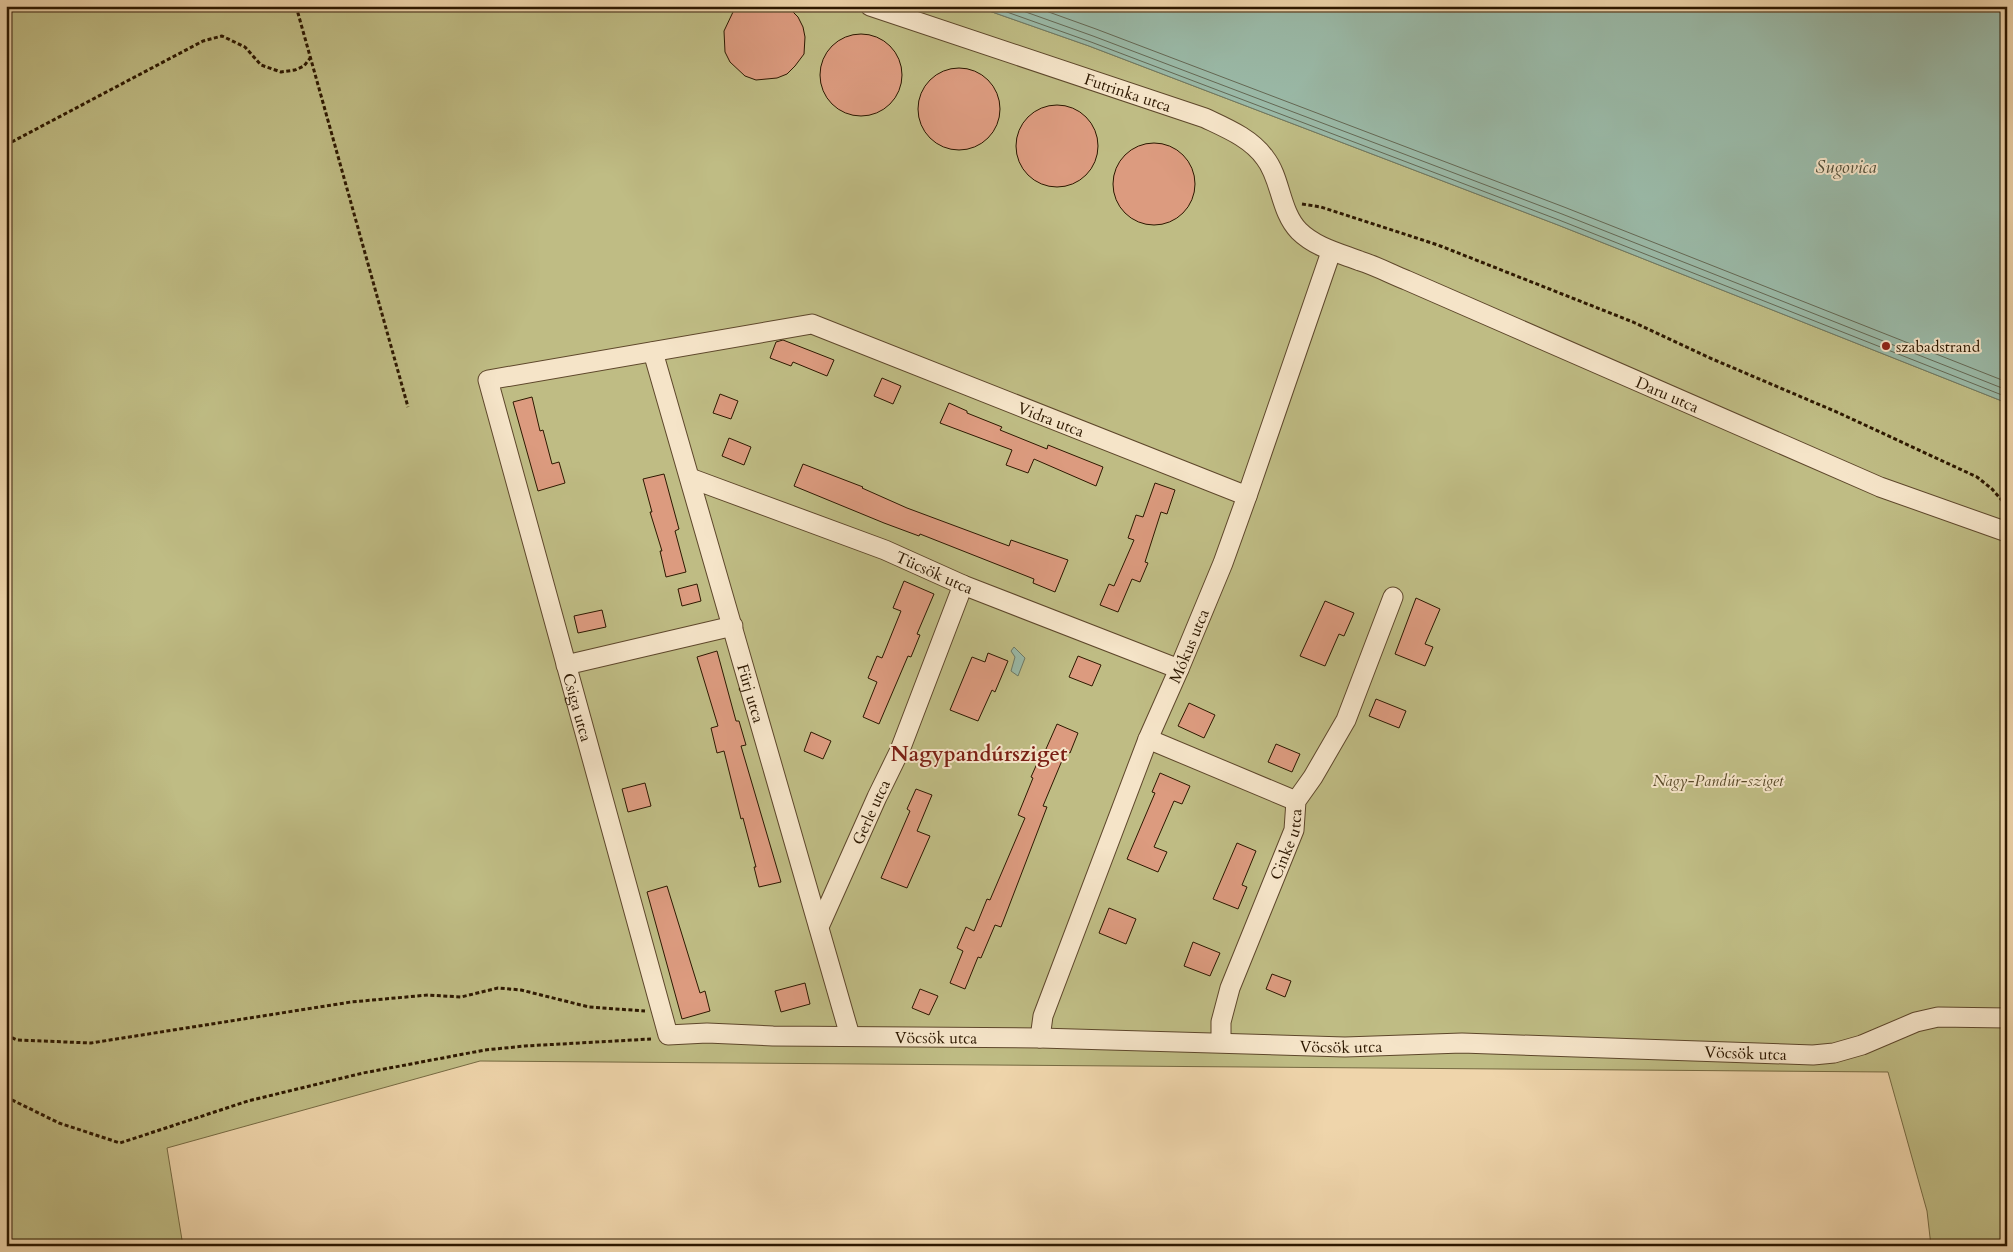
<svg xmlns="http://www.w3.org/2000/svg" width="2013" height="1252" font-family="Cardo,serif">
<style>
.green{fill:#bfbc84;stroke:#766a42}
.water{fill:#9ab9a7;stroke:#6e7964}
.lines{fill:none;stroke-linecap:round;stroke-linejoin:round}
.shore{stroke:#646854;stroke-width:1}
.building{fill:#dc9b7f;stroke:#2d1800}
.street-casing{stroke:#5e472b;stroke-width:21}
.path{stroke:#2d1800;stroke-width:3;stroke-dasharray:4 2.5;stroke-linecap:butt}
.street{stroke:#f5e4c8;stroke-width:19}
.poi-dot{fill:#8f2418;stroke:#f5e4c8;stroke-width:2}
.labels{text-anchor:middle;stroke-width:4;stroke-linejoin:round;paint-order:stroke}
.street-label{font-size:16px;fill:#2d1800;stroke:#f5e4c8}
.poi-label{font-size:16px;fill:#2d1800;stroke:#f5e4c8;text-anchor:start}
.park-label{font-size:16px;font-style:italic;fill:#594928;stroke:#f5e4c8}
.water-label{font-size:18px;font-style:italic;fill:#53503a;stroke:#f5e4c8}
.district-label{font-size:21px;font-weight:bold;fill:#7a1f14;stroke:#f5e4c8}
</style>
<rect width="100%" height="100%" fill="#efd5ab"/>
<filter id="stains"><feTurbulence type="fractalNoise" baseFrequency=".004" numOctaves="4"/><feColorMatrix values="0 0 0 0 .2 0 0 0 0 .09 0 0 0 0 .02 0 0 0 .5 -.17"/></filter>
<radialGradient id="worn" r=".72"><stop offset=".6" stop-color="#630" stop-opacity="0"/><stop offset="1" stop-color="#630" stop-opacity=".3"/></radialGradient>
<polygon class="green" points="6,6 975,6 1089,46 1558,225 2007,403 2007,1246 1931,1246 1927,1211 1888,1072 480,1061 167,1148 183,1246 6,1246"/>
<g class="water">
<polygon points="975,6 2007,6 2007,403 1558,225 1089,46"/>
<polygon points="1014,647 1025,658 1018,676 1011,671 1015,657 1011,651"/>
</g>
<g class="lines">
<g class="shore">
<polyline points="990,6 1091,42 1559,220 2007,397"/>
<polyline points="1009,6 1093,36 1562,214 2007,390"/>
<polyline points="1032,6 1096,29 1564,207 2007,382"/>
</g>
</g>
<g class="building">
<polygon points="740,6 787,6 798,17 803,27 805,37 804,54 795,66 787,74 777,78 756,80 745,76 730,62 725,52 724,31 733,12"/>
<circle cx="861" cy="75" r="41"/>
<circle cx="959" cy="109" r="41"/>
<circle cx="1057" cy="146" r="41"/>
<circle cx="1154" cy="184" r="41"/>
<polygon points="783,340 834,360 827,376 793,362 791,366 770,358 776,342"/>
<polygon points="882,378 901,386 893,404 874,396"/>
<polygon points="720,394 738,401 731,419 713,413"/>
<polygon points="532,397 540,431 543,430 552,464 559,462 565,483 538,491 513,402"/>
<polygon points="949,403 967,411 967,413 1002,427 1000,430 1047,449 1048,445 1103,467 1096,486 1034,459 1028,473 1006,465 1012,450 940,423"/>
<polygon points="729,438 751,447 744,465 722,456"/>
<polygon points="803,464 863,487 862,488 907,508 1009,546 1011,540 1068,560 1055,592 1033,583 1034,579 920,534 919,536 884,523 794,486"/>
<polygon points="664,474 679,529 675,531 686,572 666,577 660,551 662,551 650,512 652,512 643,479"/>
<polygon points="1155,483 1175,490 1167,514 1161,512 1145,562 1148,563 1140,582 1132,579 1118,612 1100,605 1109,584 1114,586 1134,540 1128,538 1136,515 1143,517"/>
<polygon points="904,581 934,594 917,634 920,635 911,657 908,656 879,724 863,717 877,682 868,678 877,656 882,658 901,611 893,608"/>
<polygon points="697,584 701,601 682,606 678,589"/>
<polygon points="1416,598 1440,609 1425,644 1433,647 1425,666 1395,654"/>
<polygon points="1325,601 1354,613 1344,636 1339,634 1325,666 1300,656"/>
<polygon points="602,610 606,627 578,633 574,616"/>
<polygon points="717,651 736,721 739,721 746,745 741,746 781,882 759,887 754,867 756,867 743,818 741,819 724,751 717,753 711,728 718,726 697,657"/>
<polygon points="988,653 1008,661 995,692 992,690 978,721 950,710 972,657 985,662"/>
<polygon points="1078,656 1101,665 1092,686 1069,677"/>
<polygon points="1376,699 1406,711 1399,728 1369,716"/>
<polygon points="1189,703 1215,715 1204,738 1178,726"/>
<polygon points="1057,724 1078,733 1070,753 1066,751 1043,806 1047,807 1001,927 995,925 981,958 978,957 965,989 950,983 963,951 957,948 966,927 974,931 987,899 990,900 1025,818 1018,815 1033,778 1031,777 1040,757 1042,758"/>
<polygon points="811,732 831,741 823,759 804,751"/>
<polygon points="1276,744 1300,754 1292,772 1268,762"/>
<polygon points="1160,773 1190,786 1182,804 1174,801 1154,847 1167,852 1158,872 1127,859 1155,793 1152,792"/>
<polygon points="645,783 651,806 628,812 622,789"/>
<polygon points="916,789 932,795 917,831 930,836 907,888 881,878 910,811 907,809"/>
<polygon points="1237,843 1256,851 1242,885 1247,887 1238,909 1213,899"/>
<polygon points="667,886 700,993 705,991 710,1011 682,1019 647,892"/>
<polygon points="1109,908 1136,919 1126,944 1099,933"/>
<polygon points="1193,942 1220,953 1210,976 1184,966"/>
<polygon points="1272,974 1291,981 1285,997 1266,989"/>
<polygon points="805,983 810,1004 781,1012 775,991"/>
<polygon points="920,989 938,996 929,1015 912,1008"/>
</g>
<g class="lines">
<defs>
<g id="street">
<path id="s1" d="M870 6 1205 118C1226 128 1251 138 1265 158 1281 178 1280 212 1299 231 1315 247 1339 253 1360 261 1376 266 1391 274 1406 280L1880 487 2007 532"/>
<path id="s2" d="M653 352 850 1036"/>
<path id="s3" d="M690 478 885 550 963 585 1179 669"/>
<path id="s4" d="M1247 496 812 324 488 380 668 1035 707 1033 773 1036 1040 1038 1345 1047 1462 1043 1813 1055 1834 1053 1862 1045 1916 1022 1938 1017 2007 1018"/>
<polyline points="566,665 733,626"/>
<polyline points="1148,739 1296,801"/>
<path id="s5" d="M819 927 877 797 900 750 963 585"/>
<path id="s6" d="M1040 1038 1043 1016 1148 739 1179 669 1223 563 1247 496 1331 252"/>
<path id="s7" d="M1221 1042V1022L1230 988 1294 830 1296 801 1313 777 1346 720 1393 597"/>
</g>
</defs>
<use href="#street" class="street-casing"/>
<g class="path">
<polyline points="296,6 408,407"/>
<polyline points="6,145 203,41 222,36 245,47 261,65 281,72 295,70 304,66 311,57"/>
<polyline points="1302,204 1321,207 1438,245 1633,322 1710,358 1839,413 1977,477 1992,489 2007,506"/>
<polyline points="6,1035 17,1040 91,1043 351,1002 428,995 461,997 498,988 521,990 589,1007 645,1011"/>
<polyline points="6,1097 59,1123 120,1143 248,1101 363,1073 485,1050 525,1046 651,1039"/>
</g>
<use href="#street" class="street"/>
</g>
<circle class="poi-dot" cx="1886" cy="346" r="5"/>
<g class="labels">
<g class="street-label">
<text dy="6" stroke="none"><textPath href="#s1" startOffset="272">Futrinka utca</textPath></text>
<text dy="6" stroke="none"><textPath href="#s1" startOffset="911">Daru utca</textPath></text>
<text transform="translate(1051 419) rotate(21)" y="6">Vidra utca</text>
<text dy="6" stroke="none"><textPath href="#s3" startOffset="262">Tücsök utca</textPath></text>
<text dy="6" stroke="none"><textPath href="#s6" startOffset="420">Mókus utca</textPath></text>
<text dy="6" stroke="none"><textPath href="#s2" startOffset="355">Fürj utca</textPath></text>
<text dy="6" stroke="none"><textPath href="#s4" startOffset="1136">Csiga utca</textPath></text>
<text dy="6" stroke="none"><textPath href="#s5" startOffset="126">Gerle utca</textPath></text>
<text dy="6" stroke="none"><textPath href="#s7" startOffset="210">Cinke utca</textPath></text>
<text dy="6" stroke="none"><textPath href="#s4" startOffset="1744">Vöcsök utca</textPath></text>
<text dy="6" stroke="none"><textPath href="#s4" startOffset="2149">Vöcsök utca</textPath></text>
<text dy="6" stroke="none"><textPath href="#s4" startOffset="2554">Vöcsök utca</textPath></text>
</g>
<g class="poi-label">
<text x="1896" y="352">szabadstrand</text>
</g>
<g class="park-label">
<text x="1718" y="786">Nagy-Pandúr-sziget</text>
</g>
<g class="water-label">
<text x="1846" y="173">Sugovica</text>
</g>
<g class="district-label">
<text x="979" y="761">Nagypandúrsziget</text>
</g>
</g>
<rect width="2013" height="1252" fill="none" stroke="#efd5ab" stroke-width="25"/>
<rect x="8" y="8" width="1998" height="1237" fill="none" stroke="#2d1800" stroke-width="2.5"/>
<rect x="12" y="12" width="1988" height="1227" fill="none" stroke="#2d1800"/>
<rect width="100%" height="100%" filter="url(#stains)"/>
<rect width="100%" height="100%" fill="url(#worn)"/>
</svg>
